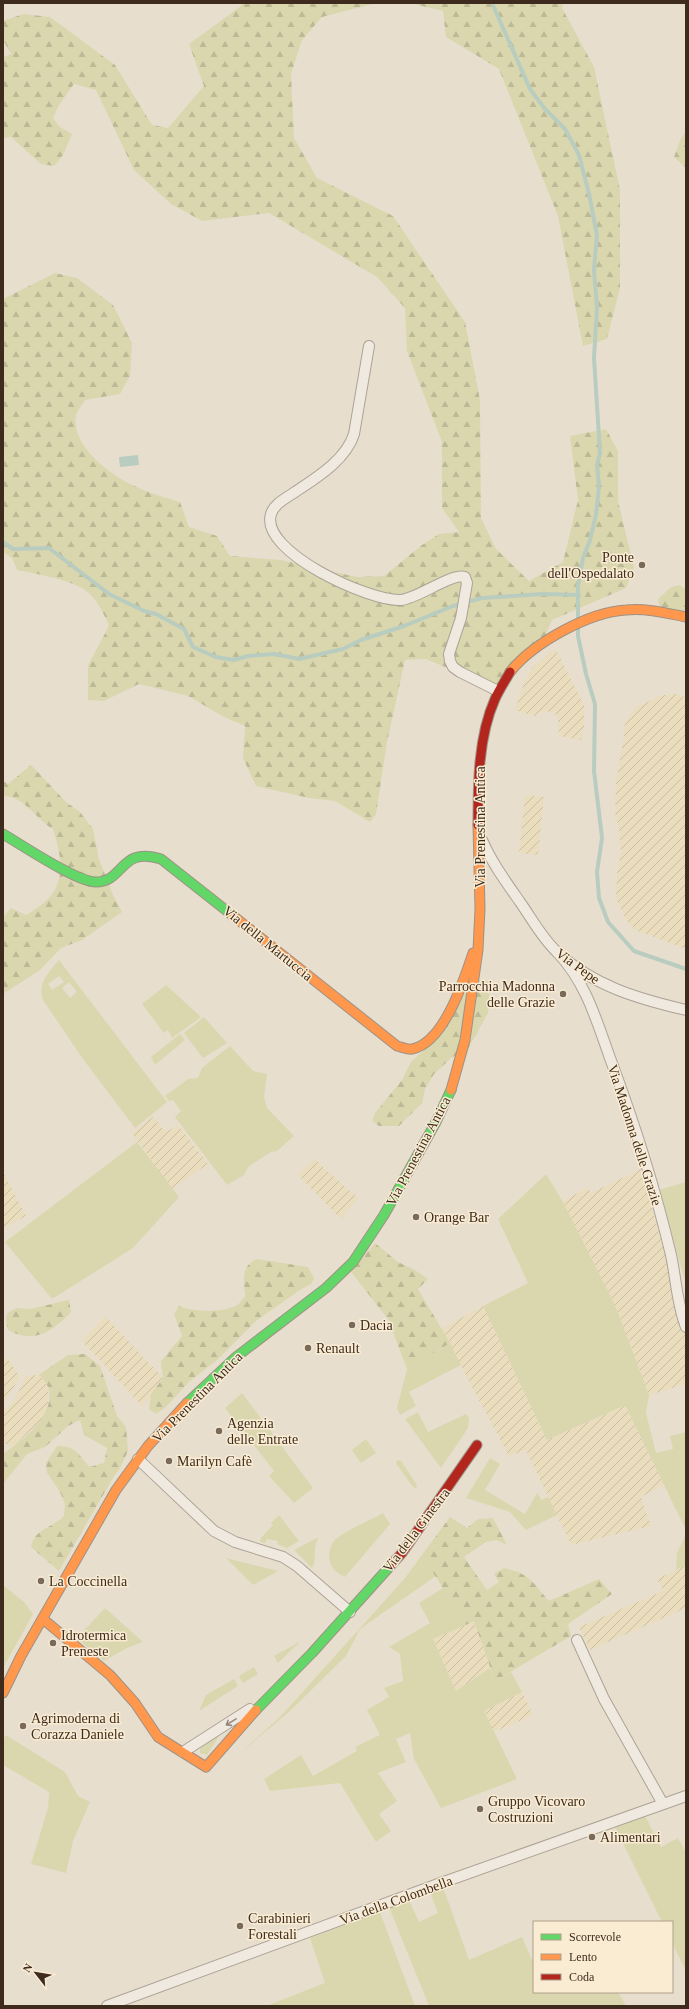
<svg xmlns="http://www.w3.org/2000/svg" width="689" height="2009" font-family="Georgia,serif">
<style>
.farmland{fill:url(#farmland-furrows)}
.green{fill:#dad7af;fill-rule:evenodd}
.forest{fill:url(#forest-firs)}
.water{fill:#b9ccc0}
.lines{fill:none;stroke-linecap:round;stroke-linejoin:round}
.stream{stroke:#b9ccc0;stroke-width:4}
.street-casing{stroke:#ada396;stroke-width:12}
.fast-casing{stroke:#9d9286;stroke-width:11}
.slow-casing{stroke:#9d9286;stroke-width:11}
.jam-casing{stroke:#9d9286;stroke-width:11}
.street{stroke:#efe9e0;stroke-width:10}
.fast{stroke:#63d668;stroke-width:9}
.slow{stroke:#ff974d;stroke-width:9}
.jam{stroke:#b3261e;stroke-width:9}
.oneway{stroke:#968a7e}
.poi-dot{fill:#7a6a5b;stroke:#f9ecd3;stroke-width:1.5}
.labels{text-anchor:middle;stroke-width:3;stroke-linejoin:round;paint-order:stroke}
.poi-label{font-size:14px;fill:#3e2b1d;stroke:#f9ecd3;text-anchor:start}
.street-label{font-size:14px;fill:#3e2b1d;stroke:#f9ecd3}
</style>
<defs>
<pattern id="farmland-furrows" width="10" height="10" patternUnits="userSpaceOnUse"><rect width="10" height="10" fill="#e9ddbd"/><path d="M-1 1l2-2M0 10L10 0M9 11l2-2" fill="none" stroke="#c9bea2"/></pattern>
<pattern id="forest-firs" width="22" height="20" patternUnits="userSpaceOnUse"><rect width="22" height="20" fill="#dad7af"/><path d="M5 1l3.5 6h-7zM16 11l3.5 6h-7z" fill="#bcb996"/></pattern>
</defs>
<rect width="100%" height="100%" fill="#e8dece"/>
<g class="farmland">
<polygon points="556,650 584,705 584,727 581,740 559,736 558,718 554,712 543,711 534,716 515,710 524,683 532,668 551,651"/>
<polygon points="679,694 686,698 686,949 635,930 626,920 616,898 617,873 621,853 619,830 615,813 616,783 624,736 625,722 635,708 662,695"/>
<polygon points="525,795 544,797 538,855 519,853"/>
<polygon points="153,1117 166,1132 178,1125 208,1164 172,1189 132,1133"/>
<polygon points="314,1159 358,1198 341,1219 298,1175"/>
<polygon points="641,1169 667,1261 680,1321 686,1334 686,1384 649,1395 615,1305 563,1202 587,1187 591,1193"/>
<polygon points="3,1172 26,1216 3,1228"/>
<polygon points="483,1306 547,1440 625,1405 664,1485 641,1497 651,1526 571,1545 526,1450 509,1456 441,1329"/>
<polygon points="105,1316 163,1378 142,1406 82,1341"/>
<polygon points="3,1358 8,1359 20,1377 3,1404"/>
<polygon points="40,1374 48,1388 48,1411 42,1420 11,1448 3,1441 3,1413 15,1399 26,1377"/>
<polygon points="686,1565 686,1608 590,1650 579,1627 663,1591 657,1579"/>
<polygon points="474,1621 490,1668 456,1691 433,1639"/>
<polygon points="522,1692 533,1715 494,1732 484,1711"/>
</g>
<g class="green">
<path d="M59 960 167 1102 135 1128 83 1059 43 1000C37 983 49 972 59 960ZM59 976 64 982 52 990 48 984ZM69 982 77 992 70 998 62 988Z"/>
<polygon points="166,985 201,1017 172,1038 168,1030 164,1033 142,1004"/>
<polygon points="204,1017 227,1043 203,1058 184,1033"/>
<polygon points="180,1034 185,1040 155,1065 151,1057"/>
<polygon points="230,1046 253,1071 267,1074 264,1097 267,1108 294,1136 277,1151 271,1152 248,1167 244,1175 227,1185 175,1117 181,1111 173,1100 169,1101 165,1096 188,1079 198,1078 202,1068"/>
<polygon points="137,1142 179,1197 133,1248 52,1299 5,1242"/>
<polygon points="546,1174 563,1202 615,1305 649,1395 646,1413 656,1453 673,1449 670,1436 686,1432 686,1530 625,1405 547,1440 483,1306 528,1283 498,1219"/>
<polygon points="686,1182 686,1284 659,1190"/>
<polygon points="450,1343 461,1365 409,1392 416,1406 400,1415 397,1408 407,1369"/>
<polygon points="242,1393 313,1488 294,1503 269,1476 274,1471 225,1408"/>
<polygon points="418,1412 428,1432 466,1414 469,1418 468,1428 441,1468 405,1419"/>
<polygon points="366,1439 376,1453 361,1463 352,1450"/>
<polygon points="490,1458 500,1464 485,1490 525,1514 537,1493 542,1500 548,1497 557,1515 526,1530 510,1512 466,1498"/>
<polygon points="398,1460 401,1461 417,1485 416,1488 413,1487 397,1465 396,1462"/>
<path d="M383 1513 390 1524 345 1577C338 1574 332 1569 330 1562 328 1555 330 1544 336 1539 348 1529 369 1521 383 1513Z"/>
<polygon points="279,1515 299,1541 287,1548 277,1544 278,1541 267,1539 265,1543 260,1542 261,1538 273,1525 271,1523"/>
<polygon points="686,1534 686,1565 676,1570 677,1553"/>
<path d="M319 1537C311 1549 318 1560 312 1568L294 1550Z"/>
<polygon points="422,1555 436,1576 360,1629 346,1656 290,1711 239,1754 281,1716 405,1578"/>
<polygon points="226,1558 278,1571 253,1585"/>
<polygon points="3,1585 24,1602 33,1614 3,1668"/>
<polygon points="443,1588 466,1625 433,1639 456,1691 490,1668 495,1681 511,1672 522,1692 484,1711 517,1779 441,1808 414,1759 410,1733 396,1739 406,1762 378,1773 397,1801 379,1814 391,1831 376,1842 340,1783 270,1791 264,1779 301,1755 313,1776 355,1752 357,1750 355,1747 380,1735 367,1710 389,1697 384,1688 403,1681 400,1654 389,1647 430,1623 419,1603"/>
<polygon points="105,1608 143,1642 127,1648 104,1661 77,1638"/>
<polygon points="301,1641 278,1663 274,1656"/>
<polygon points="254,1667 258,1674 243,1683 239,1676"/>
<polygon points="234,1679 238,1686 199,1711 206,1695"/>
<polygon points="221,1733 207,1755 200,1753 200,1746"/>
<polygon points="6,1735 65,1772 78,1796 90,1802 73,1841 66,1873 31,1864 48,1808 49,1792 3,1765 3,1740"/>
<polygon points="645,1816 661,1847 678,1838 686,1853 686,1971 672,1943 672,1922 662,1922 615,1827"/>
<polygon points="443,1887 469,1960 522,1937 534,1964 534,1992 618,1992 626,2006 429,2006 389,1907 409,1900 419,1922 438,1913 430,1892"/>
<polygon points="380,1912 415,2006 266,2006 325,1983 310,1938"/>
</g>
<g class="forest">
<path d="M242 3H377L322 17 302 40 291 74 294 138 317 178 393 216 465 322 480 400 481 518 496 549 529 581 563 562 578 500 570 436 606 429 618 451V501L634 567 626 588 552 620 542 643 498 691 463 679 452 670 426 659 405 660 387 742 376 814 370 822 335 801 309 798 256 786 243 758 245 726 224 717 188 696 139 684 104 701 88 700V665L109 626C105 615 98 603 90 594 76 580 36 574 17 570L12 558 3 552V299L55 273 77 278 113 305 132 343 130 376 120 394 85 400C82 405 77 411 76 416 70 446 114 478 139 488 152 494 167 498 180 502L189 527 217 536 230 556 281 560 357 577 384 576 422 545 439 534 459 532 442 508V442L407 351 405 308 377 277 269 213 202 221 171 204 134 170 96 90 74 84 59 105 53 118 60 127 72 134 63 155 54 166 41 164 11 137 3 138V57L11 54 3 40V21L23 14 50 17 115 65 152 125 168 128 204 86 189 44 241 6Z"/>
<polygon points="409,3 563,3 562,8 594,67 620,190 620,288 607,339 583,346 558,216 499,69 446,37 443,11"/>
<polygon points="686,132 686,168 674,157 681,138"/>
<polygon points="679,585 686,589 686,614 660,608 658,599 671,587"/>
<path d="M31 765 66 802 80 812 93 829 99 859 113 895 122 912 82 940 61 948 40 970 3 994V917L11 908 26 915C34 910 42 905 49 898 67 879 60 851 53 829 36 820 25 796 3 796V781L8 784Z"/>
<polygon points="481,979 489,982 490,985 488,1013 468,1049 451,1058 434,1074 425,1089 422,1103 399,1126 379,1126 372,1121 375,1113 402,1080 411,1062 422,1052 462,996"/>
<polygon points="375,1243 398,1262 415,1270 428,1279 418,1289 450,1343 407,1369 388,1319 351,1272"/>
<path d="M257 1259 308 1267 314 1278 311 1284 300 1290 256 1321 216 1361 190 1381 166 1407 156 1414 149 1409 151 1394 163 1378 161 1361 182 1336 174 1314 179 1306C193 1312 223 1313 237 1305 240 1303 243 1299 245 1296 244 1281 240 1266 257 1259Z"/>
<path d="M69 1300 71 1312C53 1331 34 1345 8 1330L6 1321 7 1314 12 1310 17 1308 30 1309Z"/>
<path d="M85 1354 100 1366 117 1416 126 1427 128 1451 121 1466 113 1478 59 1571 31 1547C34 1529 52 1528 64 1516L65 1504 60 1492 47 1473 46 1463 57 1446C77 1446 78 1455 90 1467L104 1463 107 1448 84 1435 80 1420 68 1426 45 1447 27 1454 3 1484V1454C22 1440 57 1415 48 1387 46 1383 42 1378 40 1374L68 1355Z"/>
<path d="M450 1517 467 1528 478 1519 493 1518 507 1545 496 1540 486 1542 464 1557 487 1590 499 1582 494 1574 504 1568C531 1574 532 1582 549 1601L599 1579 612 1594 568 1624 571 1636 495 1681 474 1621 466 1625 422 1555Z"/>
</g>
<polygon class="water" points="138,455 139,465 120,467 119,457"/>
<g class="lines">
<g class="stream">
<polyline points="492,3 530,89 545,109 565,129 579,155 589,194 597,235 594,270 597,307 594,358 600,453 597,465 599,486 596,515 590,540 583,558 578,586 578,618"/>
<polyline points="3,542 13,549 49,548 109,594 144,611 156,614 184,629 193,647 216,657 234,660 248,656 275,654 299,659 343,649 361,640 404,626 453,606 482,598 543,594 579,595"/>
<polyline points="578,629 578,636 586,674 595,704 594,771 602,838 597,872 599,898 608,922 634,951 686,969"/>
</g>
<defs>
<g id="street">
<path d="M369 346 354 434C346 460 316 478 295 492 286 498 274 504 271 514 259 552 371 602 401 600 419 598 453 572 465 577L467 583 461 618 449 654 450 661 453 667 460 672 498 691"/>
<path d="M482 840C492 863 506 882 520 902 532 919 542 938 557 952 593 986 639 999 686 1010"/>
<path d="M558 953C586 983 596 1019 610 1058 634 1122 655 1188 671 1255 676 1278 677 1305 686 1327"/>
<polyline points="138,1459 214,1531 235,1542 283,1557 297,1566 350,1612"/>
<polyline points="577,1640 604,1699 663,1804"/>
<polyline points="183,1752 250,1709"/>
<polyline points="107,2006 441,1883 686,1796"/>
</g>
<g id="fast">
<path d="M3 834C22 845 77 882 96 882 124 882 120 846 161 859L232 915"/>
<polyline points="187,1403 236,1357 326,1288 353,1262 384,1215 436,1122 451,1090"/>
<polyline points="256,1710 312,1653 392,1564"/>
</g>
<g id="slow">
<path d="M510 672C533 643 589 612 626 610 646 608 666 613 686 617"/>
<path d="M232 915 397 1046C401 1047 408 1050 412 1049 444 1043 464 980 473 953"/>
<polyline points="451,1090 465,1040 478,950 480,909 478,825"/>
<polyline points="43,1619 110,1675 135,1703 158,1737 206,1767 256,1710"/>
<polyline points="3,1693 21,1656 116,1490 148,1446 187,1403"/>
</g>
<g id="jam">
<path d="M478 825C478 784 478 737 495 699 499 690 505 681 510 672"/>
<polyline points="392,1564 402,1553 477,1445"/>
</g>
</defs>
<use href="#street" class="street-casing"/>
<use href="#fast" class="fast-casing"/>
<use href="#slow" class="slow-casing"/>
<use href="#jam" class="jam-casing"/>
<use href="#street" class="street"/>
<use href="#fast" class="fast"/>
<use href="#slow" class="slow"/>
<use href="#jam" class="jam"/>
</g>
<defs><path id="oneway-shaft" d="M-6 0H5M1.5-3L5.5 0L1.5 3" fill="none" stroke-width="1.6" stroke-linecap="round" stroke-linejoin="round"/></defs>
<use class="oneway" href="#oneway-shaft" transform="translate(231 1722) rotate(148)"/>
<g class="poi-dot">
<circle cx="642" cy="565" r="4"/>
<circle cx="563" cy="994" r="4"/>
<circle cx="416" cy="1217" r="4"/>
<circle cx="352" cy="1325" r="4"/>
<circle cx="308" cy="1348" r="4"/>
<circle cx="219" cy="1431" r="4"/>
<circle cx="169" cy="1461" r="4"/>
<circle cx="41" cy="1581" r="4"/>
<circle cx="53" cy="1643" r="4"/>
<circle cx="23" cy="1726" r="4"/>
<circle cx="480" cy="1809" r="4"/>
<circle cx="592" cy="1837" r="4"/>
<circle cx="240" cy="1926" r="4"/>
</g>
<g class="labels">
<g class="poi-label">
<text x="634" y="562" text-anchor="end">Ponte<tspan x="634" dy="16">dell'Ospedalato</tspan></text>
<text x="555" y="991" text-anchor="end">Parrocchia Madonna<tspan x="555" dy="16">delle Grazie</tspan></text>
<text x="424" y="1222">Orange Bar</text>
<text x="360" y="1330">Dacia</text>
<text x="316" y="1353">Renault</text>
<text x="227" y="1428">Agenzia<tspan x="227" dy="16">delle Entrate</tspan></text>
<text x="177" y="1466">Marilyn Cafè</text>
<text x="49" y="1586">La Coccinella</text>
<text x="61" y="1640">Idrotermica<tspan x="61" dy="16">Preneste</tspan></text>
<text x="31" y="1723">Agrimoderna di<tspan x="31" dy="16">Corazza Daniele</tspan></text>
<text x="488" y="1806">Gruppo Vicovaro<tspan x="488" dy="16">Costruzioni</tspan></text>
<text x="600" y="1842">Alimentari</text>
<text x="248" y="1923">Carabinieri<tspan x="248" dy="16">Forestali</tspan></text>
</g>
<g class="street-label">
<text transform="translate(480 827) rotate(-90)" y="5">Via Prenestina Antica</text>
<text transform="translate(268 943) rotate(39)" y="5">Via della Martuccia</text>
<text transform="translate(578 966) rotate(36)" y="5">Via Pepe</text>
<text transform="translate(635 1135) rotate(72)" y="5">Via Madonna delle Grazie</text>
<text transform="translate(418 1151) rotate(-62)" y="5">Via Prenestina Antica</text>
<text transform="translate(197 1397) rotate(-45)" y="5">Via Prenestina Antica</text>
<text transform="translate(416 1530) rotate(-53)" y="5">Via della Ginestra</text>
<text transform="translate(396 1900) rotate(-20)" y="5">Via della Colombella</text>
</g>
</g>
<rect width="689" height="2009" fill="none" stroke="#3e2b1d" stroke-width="8"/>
<rect x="533" y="1921" width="140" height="72" fill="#f9ecd3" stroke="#ae9f8a"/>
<rect x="541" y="1934" width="20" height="6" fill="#63d668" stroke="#ae9f8a"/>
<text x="569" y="1941" font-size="12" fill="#3e2b1d">Scorrevole</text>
<rect x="541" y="1954" width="20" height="6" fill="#ff974d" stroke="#ae9f8a"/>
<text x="569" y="1961" font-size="12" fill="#3e2b1d">Lento</text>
<rect x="541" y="1974" width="20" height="6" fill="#b3261e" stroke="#ae9f8a"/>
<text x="569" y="1981" font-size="12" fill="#3e2b1d">Coda</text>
<g transform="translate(36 1973) rotate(301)" stroke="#f9ecd3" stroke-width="3" paint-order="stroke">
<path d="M0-3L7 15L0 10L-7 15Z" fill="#3e2b1d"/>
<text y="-6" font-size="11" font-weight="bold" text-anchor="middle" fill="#3e2b1d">N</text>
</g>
</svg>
